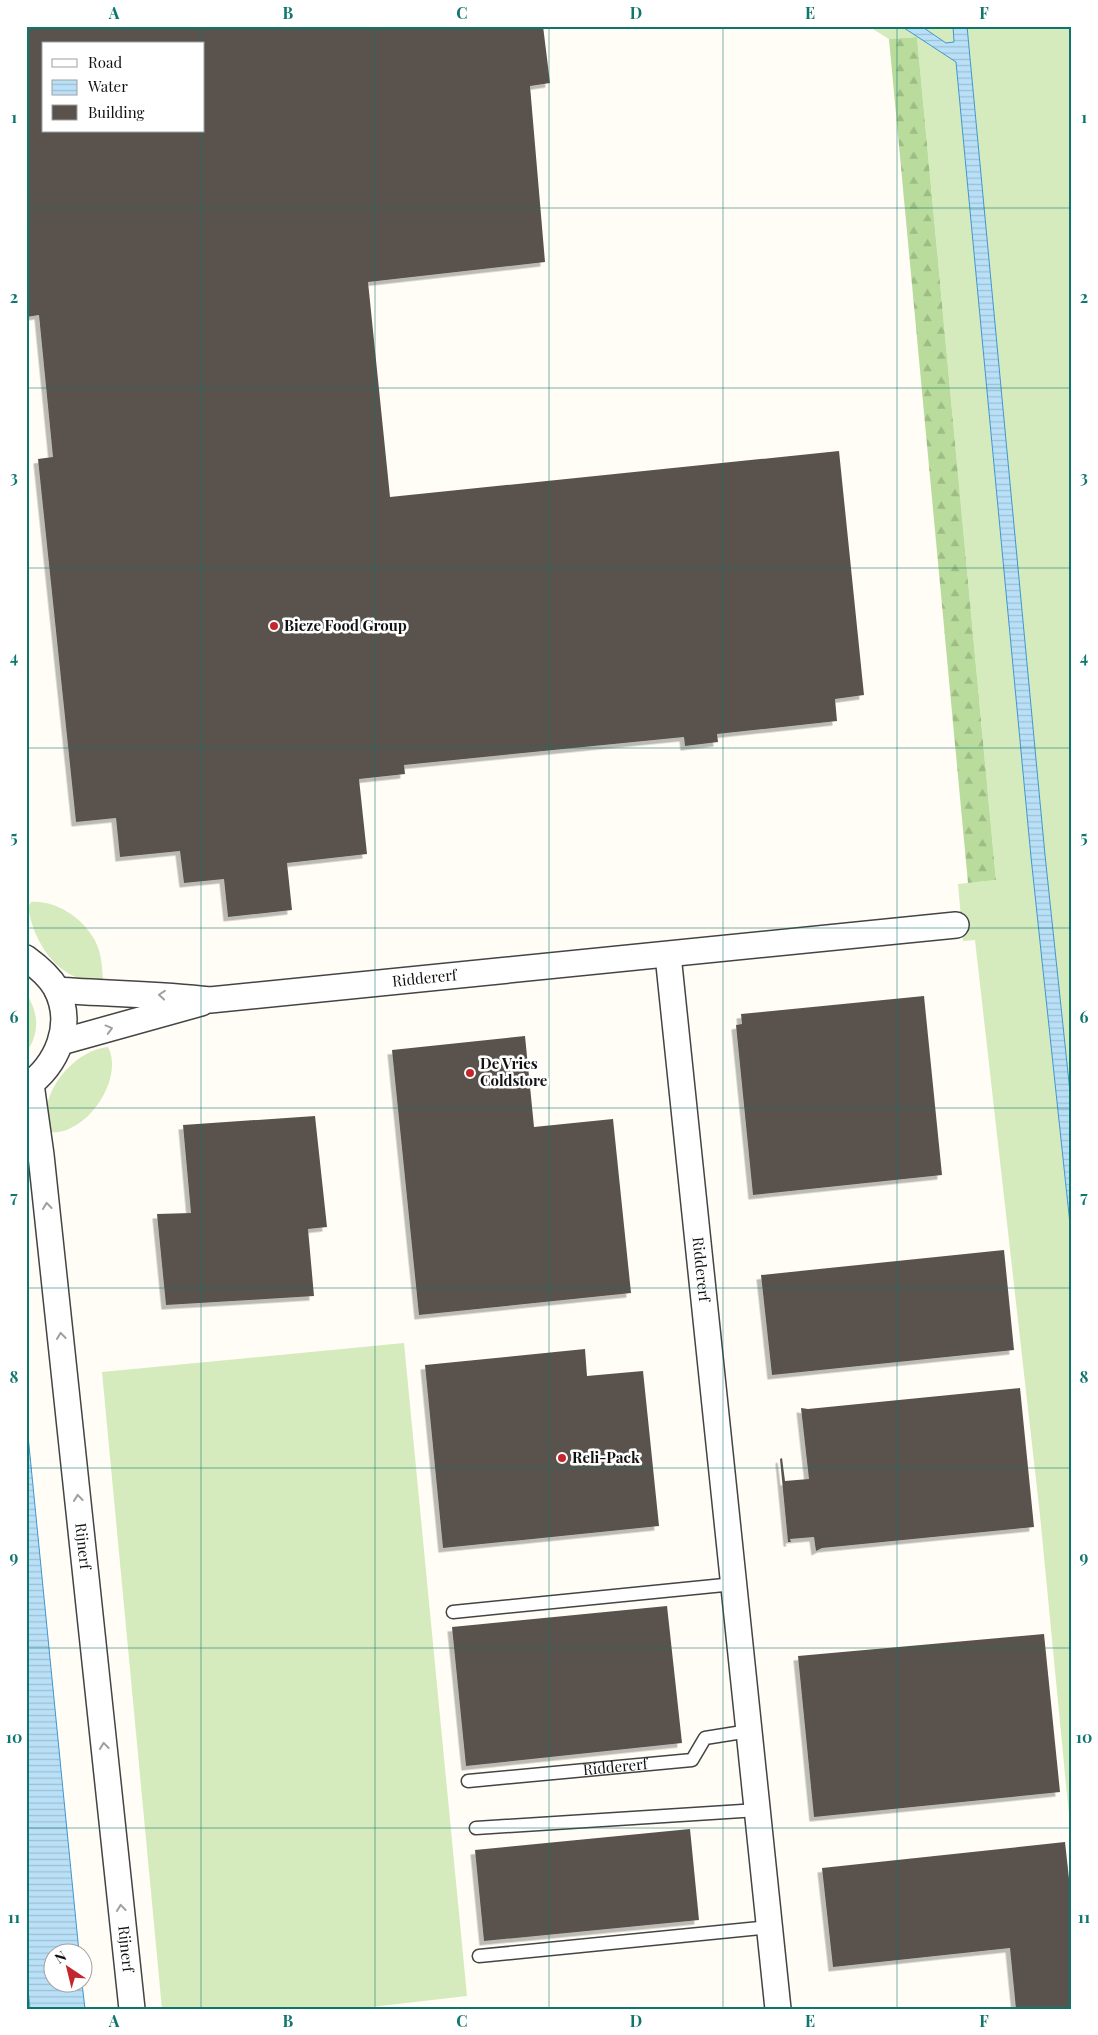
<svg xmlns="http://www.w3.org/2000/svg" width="1098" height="2035" font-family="'Playfair Display',serif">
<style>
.grass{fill:#d5ebbd}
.forest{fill:url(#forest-firs)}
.water{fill:url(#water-rules);stroke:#3f96cf}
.building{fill:#5a524d;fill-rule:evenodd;filter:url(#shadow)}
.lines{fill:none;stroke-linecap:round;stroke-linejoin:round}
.lane-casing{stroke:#444;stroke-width:15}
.street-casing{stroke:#444;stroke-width:28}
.lane{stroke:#fff;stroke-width:12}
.street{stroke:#fff;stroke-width:25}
.oneway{stroke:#a0a0a0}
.grid{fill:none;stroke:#0f766e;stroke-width:1;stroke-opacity:0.55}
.poi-dot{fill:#c4262e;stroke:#fff;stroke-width:2}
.labels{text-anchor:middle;stroke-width:5;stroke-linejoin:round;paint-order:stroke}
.poi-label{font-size:15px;font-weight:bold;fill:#111;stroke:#fff;text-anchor:start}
.street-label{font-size:15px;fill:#111;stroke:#fff}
.neatline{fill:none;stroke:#0f766e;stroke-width:2}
.grid-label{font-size:16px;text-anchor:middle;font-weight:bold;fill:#0f766e}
</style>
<defs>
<pattern id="forest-firs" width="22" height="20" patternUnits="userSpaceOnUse" patternTransform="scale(1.25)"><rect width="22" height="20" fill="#b9dc9c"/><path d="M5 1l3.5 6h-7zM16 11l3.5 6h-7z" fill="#9ebc85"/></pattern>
<pattern id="water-rules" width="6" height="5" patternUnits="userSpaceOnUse" patternTransform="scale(1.25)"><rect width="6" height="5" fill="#b9e0f7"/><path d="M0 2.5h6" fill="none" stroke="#9ebfd3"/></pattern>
<filter id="shadow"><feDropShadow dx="-4.5" dy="4.5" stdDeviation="0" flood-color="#0004"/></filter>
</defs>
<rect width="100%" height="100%" fill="#fffdf5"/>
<g class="grass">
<polygon points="868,26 901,26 956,62 1031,857 1072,1243 1072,1847 1040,1515 975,940 963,941 958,884 996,880 917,37 889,39"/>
<polygon points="921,26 953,26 954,42 946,43"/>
<polygon points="967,26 1072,26 1072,1111 1045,855"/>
<path d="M31 902C58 900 87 921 97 945 102 957 102 968 103 980 96 980 87 981 80 979 49 967 33 937 28 907Z"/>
<path d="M26 993C39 1013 40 1033 26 1053Z"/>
<path d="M108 1047C125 1079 85 1137 49 1132 48 1127 47 1122 46 1117 45 1085 77 1050 108 1047Z"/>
<polygon points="404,1343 467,1996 354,2009 162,2009 102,1372"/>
</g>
<polygon class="forest" points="917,37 996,880 968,883 889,39"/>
<g class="water">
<polygon points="901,26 921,26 946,43 954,42 953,26 967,26 1045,855 1072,1111 1072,1243 1031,857 956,62"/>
<polygon points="26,1415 79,1952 52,1952 52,1982 82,1983 85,2009 30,2009 26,1970"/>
</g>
<g class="building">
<path d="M26 26H543L550 83 530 86 545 262 368 282 390 497 839 451 864 695 835 699 837 721 717 734 718 742 685 746 684 737 404 765 405 774 359 779 367 854 287 863 292 910 228 917 224 879 184 883 180 851 120 857 116 818 76 822 38 459 53 457 39 315 26 317ZM44 44H204V131H44Z"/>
<polygon points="924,996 942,1175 753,1195 736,1025 742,1024 741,1014"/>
<polygon points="525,1036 534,1127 613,1119 631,1293 419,1315 392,1050"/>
<polygon points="315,1116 327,1227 308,1229 314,1296 166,1305 157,1214 191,1213 183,1125"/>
<polygon points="1004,1250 1014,1350 772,1375 761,1275"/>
<polygon points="585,1349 587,1376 643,1371 659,1526 443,1548 425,1365"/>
<polygon points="1020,1388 1034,1527 822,1548 816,1551 814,1537 790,1539 791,1542 788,1542 780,1459 782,1458 785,1481 809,1479 801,1408 808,1409"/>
<polygon points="667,1606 682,1743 466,1766 452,1627"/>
<polygon points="1044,1634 1060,1792 814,1817 798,1656"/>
<polygon points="690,1829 699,1920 484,1941 475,1850"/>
<polygon points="1065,1842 1072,1906 1072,2009 1016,2009 1010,1948 833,1967 822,1868"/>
</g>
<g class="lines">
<defs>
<g id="lane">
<polyline points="453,1612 734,1584"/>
<path id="s1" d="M468 1781 692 1760 705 1738 749 1731"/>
<polyline points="476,1828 758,1810"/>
<polyline points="479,1956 770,1927"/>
</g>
<g id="street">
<path id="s2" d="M668 955 778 2009"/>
<path d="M26 958C37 966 49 976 56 988 75 1025 57 1065 26 1087"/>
<path id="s3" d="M57 990C108 994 159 994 210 1000L956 925"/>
<polyline points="61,1042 201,1003"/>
<path id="s4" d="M31 1084 41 1155 132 2009"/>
</g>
</defs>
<use href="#lane" class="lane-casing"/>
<use href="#street" class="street-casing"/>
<use href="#lane" class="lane"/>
<use href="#street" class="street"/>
</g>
<defs><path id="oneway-chevron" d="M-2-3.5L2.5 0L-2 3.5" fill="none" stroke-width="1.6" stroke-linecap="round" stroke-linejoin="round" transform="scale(1.25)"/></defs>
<g class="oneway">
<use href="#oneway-chevron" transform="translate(162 995) rotate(-175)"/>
<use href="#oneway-chevron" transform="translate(109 1029) rotate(-15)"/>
<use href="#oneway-chevron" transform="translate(47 1206) rotate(-96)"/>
<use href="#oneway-chevron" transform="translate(61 1336) rotate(-96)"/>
<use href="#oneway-chevron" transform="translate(78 1498) rotate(-96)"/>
<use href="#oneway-chevron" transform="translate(104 1746) rotate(-96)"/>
<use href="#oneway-chevron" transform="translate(121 1908) rotate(-96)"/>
</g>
<path class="grid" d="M201 26V44M375 26V2009M549 26V2009M723 26V2009M897 26V2009M201 131V2009M26 208H1072M26 388H1072M26 568H1072M26 748H1072M26 928H1072M26 1108H1072M26 1288H1072M26 1468H1072M26 1648H1072M26 1828H1072"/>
<g class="poi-dot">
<circle cx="274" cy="626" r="5"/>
<circle cx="470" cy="1073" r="5"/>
<circle cx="562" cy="1458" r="5"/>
</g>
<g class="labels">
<g class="poi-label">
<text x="284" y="631">Bieze Food Group</text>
<text x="480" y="1069">De Vries<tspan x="480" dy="17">Coldstore</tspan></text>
<text x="572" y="1463">Reli-Pack</text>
</g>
<g class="street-label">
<text dy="5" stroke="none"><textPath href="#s3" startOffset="369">Riddererf</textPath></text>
<text dy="5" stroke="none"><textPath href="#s2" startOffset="316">Riddererf</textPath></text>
<text dy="5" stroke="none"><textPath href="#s4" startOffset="465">Rijnerf</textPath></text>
<text dy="5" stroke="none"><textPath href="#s1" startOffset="148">Riddererf</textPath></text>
<text dy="5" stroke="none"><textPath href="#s4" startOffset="870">Rijnerf</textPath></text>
</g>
</g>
<rect width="1098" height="2035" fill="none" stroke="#ffffff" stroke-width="55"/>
<rect x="42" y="42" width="162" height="90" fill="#ffffff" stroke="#a0a0a0"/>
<rect x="52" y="59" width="25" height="8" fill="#ffffff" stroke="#a0a0a0"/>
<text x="88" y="68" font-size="15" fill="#111111">Road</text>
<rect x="52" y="80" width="25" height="15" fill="url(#water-rules)" stroke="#a0a0a0"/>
<text x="88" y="92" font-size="15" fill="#111111">Water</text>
<rect x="52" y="105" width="25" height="15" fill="#5a524d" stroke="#a0a0a0"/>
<text x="88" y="118" font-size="15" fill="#111111">Building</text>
<g transform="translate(68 1968) rotate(325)"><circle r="24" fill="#ffffff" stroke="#a0a0a0"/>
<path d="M0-4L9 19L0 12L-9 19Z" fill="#c4262e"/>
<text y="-8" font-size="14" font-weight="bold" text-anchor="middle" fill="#111111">N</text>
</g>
<rect x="28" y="28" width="1042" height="1980" class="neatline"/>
<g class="grid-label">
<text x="114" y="19">A</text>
<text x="288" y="19">B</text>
<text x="462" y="19">C</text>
<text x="636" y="19">D</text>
<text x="810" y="19">E</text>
<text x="984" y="19">F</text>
<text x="14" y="123">1</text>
<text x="1084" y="123">1</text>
<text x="14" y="303">2</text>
<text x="1084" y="303">2</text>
<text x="14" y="483">3</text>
<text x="1084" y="483">3</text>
<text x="14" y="663">4</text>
<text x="1084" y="663">4</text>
<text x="14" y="843">5</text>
<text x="1084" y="843">5</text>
<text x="14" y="1023">6</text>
<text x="1084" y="1023">6</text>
<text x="14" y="1203">7</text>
<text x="1084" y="1203">7</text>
<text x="14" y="1383">8</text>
<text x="1084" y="1383">8</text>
<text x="14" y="1563">9</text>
<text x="1084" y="1563">9</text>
<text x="14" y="1743">10</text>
<text x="1084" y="1743">10</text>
<text x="14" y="1923">11</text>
<text x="1084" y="1923">11</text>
<text x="114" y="2027">A</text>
<text x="288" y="2027">B</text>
<text x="462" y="2027">C</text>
<text x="636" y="2027">D</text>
<text x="810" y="2027">E</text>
<text x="984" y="2027">F</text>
</g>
</svg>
